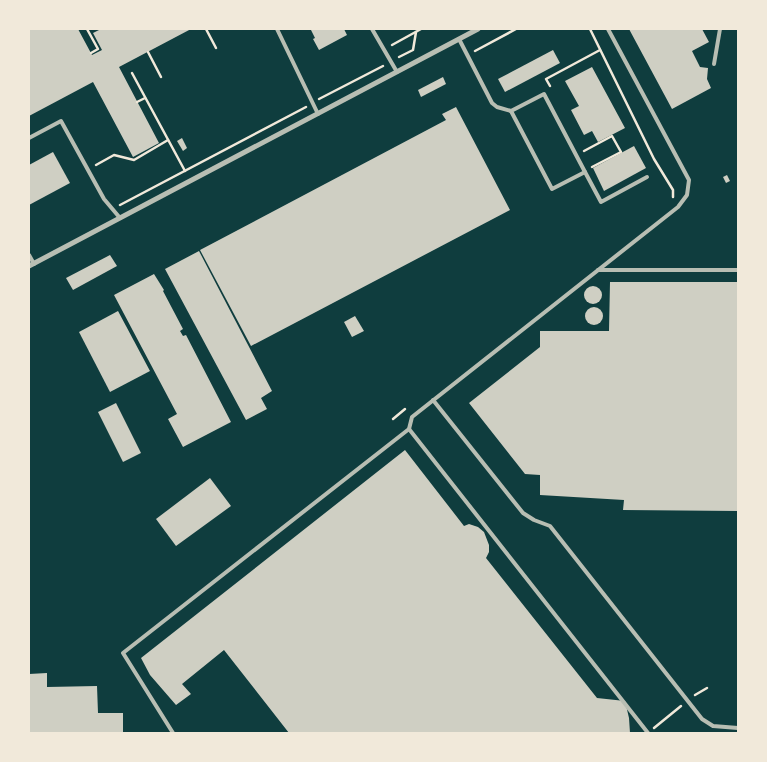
<svg xmlns="http://www.w3.org/2000/svg" width="767" height="762" font-family="'Work Sans',sans-serif">
<style>
.building{fill:#cfcfc3}
.lines{fill:none;stroke-linecap:round;stroke-linejoin:round}
.path{stroke:#f1e9da;stroke-width:2.5}
.service{stroke:#b8beb3;stroke-width:4}
.minor{stroke:#b8beb3;stroke-width:5}
</style>
<rect width="100%" height="100%" fill="#0f3d3e"/>
<g class="building">
<polygon points="29,29 78,29 92,55 102,50 93,33 101,29 191,29 119,67 159,143 133,157 93,82 29,116"/>
<polygon points="312,29 344,29 347,35 319,50 313,39 315,38 311,30"/>
<polygon points="629,29 702,29 709,42 692,51 700,67 708,68 707,79 711,88 672,109"/>
<polygon points="553,50 560,63 505,92 498,79"/>
<polygon points="592,67 625,128 598,142 592,131 584,135 571,110 579,106 565,81"/>
<polygon points="443,77 446,84 421,97 418,90"/>
<polygon points="456,107 510,210 251,346 200,250 446,120 442,114"/>
<polygon points="182,138 187,148 183,151 177,141"/>
<polygon points="634,146 646,168 604,191 593,168"/>
<polygon points="53,152 70,183 29,205 29,165"/>
<polygon points="727,175 730,181 726,183 723,177"/>
<polygon points="199,251 272,391 261,398 267,409 246,420 165,269"/>
<polygon points="110,255 117,266 73,290 66,278"/>
<polygon points="154,274 164,290 163,291 183,329 180,331 183,336 186,335 231,422 183,447 168,419 177,414 114,295"/>
<polygon points="610,282 738,282 738,511 623,510 624,500 540,495 540,475 525,474 469,403 540,347 540,331 609,331"/>
<circle cx="593" cy="295" r="9"/>
<circle cx="594" cy="316" r="9"/>
<polygon points="118,311 150,371 110,392 79,332"/>
<polygon points="355,316 364,331 352,337 344,322"/>
<polygon points="116,403 141,453 123,462 98,412"/>
<polygon points="405,450 464,526 469,524 478,527 484,532 489,545 489,552 486,558 597,698 625,701 629,718 630,733 289,733 224,650 182,684 191,694 176,705 150,675 141,658"/>
<polygon points="210,478 231,506 176,546 156,519"/>
<polygon points="47,673 47,687 97,686 98,713 123,713 123,733 29,733 29,674"/>
</g>
<g class="lines">
<g class="path">
<polyline points="87,29 98,49 91,53"/>
<polyline points="206,29 216,48"/>
<polyline points="590,29 654,159 673,190 673,197"/>
<polyline points="392,45 421,29"/>
<polyline points="475,51 516,29"/>
<polyline points="148,52 161,77"/>
<polyline points="399,57 413,50 416,32"/>
<polyline points="132,73 185,171"/>
<polyline points="550,86 546,79 600,50"/>
<polyline points="319,99 383,66"/>
<polyline points="137,102 145,98"/>
<polyline points="584,151 612,136 621,152 592,167"/>
<polyline points="96,165 114,155 134,160 168,140"/>
<polyline points="120,205 306,107"/>
<polyline points="393,419 405,409"/>
<polyline points="695,695 707,688"/>
<polyline points="654,728 681,706"/>
</g>
<g class="service">
<polyline points="277,29 318,114"/>
<polyline points="372,29 397,72"/>
<polyline points="459,39 492,103 497,107 511,111"/>
<polyline points="714,64 720,29"/>
<polygon points="544,94 585,172 552,189 511,111"/>
<polyline points="29,138 61,121 104,199 120,218"/>
<polyline points="585,172 601,202 647,177"/>
<polyline points="29,255 34,264"/>
<polyline points="598,270 738,270"/>
<polyline points="433,400 523,513 534,520 550,526 702,719 713,726 738,728"/>
<polyline points="409,429 648,733"/>
<polyline points="173,733 123,653 409,429 412,417 678,207 687,195 689,180 608,29"/>
</g>
<polyline class="minor" points="29,266 478,29"/>
</g>
<rect width="767" height="762" fill="none" stroke="#f1e9da" stroke-width="60"/>
</svg>
